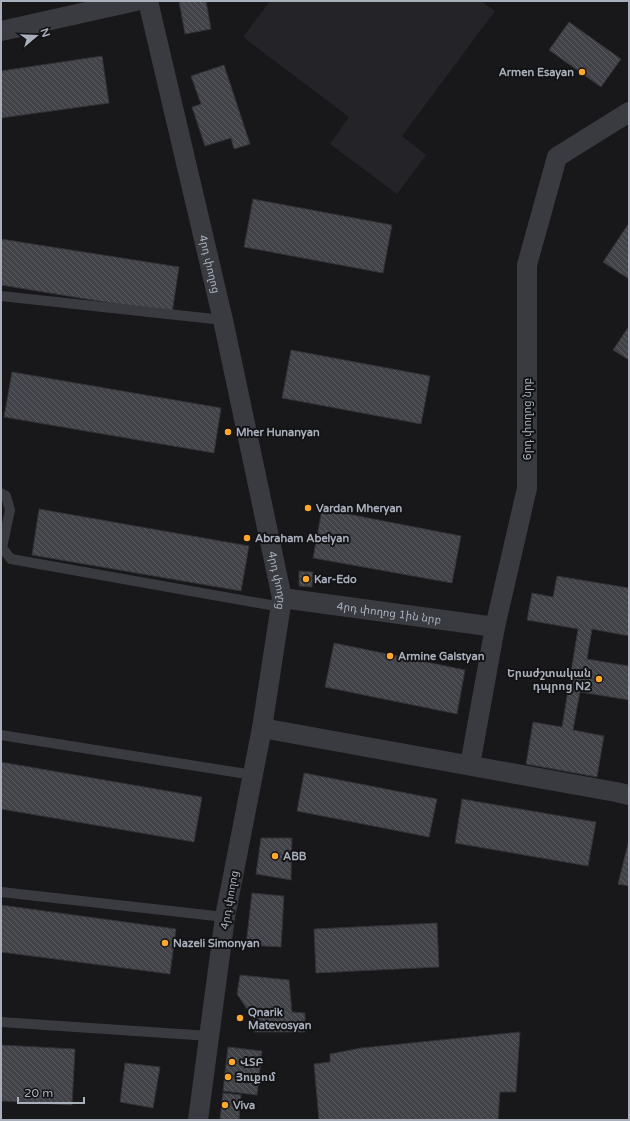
<svg xmlns="http://www.w3.org/2000/svg" width="630" height="1121" font-family="'Varela Round','Noto Sans Armenian',sans-serif">
<style>
.built{fill:#242428}
.building{fill:url(#building-back-hatch);stroke:#323237}
.lines{fill:none;stroke-linecap:round;stroke-linejoin:round}
.service{stroke:#393b40;stroke-width:10}
.minor{stroke:#393b40;stroke-width:20}
.poi-dot{fill:#ffa82c;stroke:#131316;stroke-width:1.5}
.labels{text-anchor:middle;stroke-width:4;stroke-linejoin:round;paint-order:stroke}
.poi-label{font-size:11px;font-weight:bold;fill:#a9b0bc;stroke:#131316;text-anchor:start}
.street-label{font-size:11px;fill:#a9b0bc;stroke:#131316}
</style>
<defs>
<pattern id="building-back-hatch" width="6" height="6" patternUnits="userSpaceOnUse"><rect width="6" height="6" fill="#424348"/><path d="M-1 5l2 2M0 0l6 6M5-1l2 2" fill="none" stroke="#5a5c60"/></pattern>
</defs>
<rect width="100%" height="100%" fill="#18181b"/>
<polygon class="built" points="270,1 481,1 495,11 402,136 426,155 397,194 330,144 349,117 243,37"/>
<g class="building">
<polygon points="179,1 206,1 211,29 185,34"/>
<polygon points="569,22 621,59 601,87 549,50"/>
<polygon points="102,56 109,103 1,118 1,71"/>
<polygon points="224,65 250,144 234,149 231,138 205,146 192,107 201,104 191,76"/>
<polygon points="253,199 392,225 383,273 244,247"/>
<polygon points="629,223 629,279 603,262"/>
<polygon points="1,239 179,267 172,313 1,285"/>
<polygon points="629,326 629,360 613,350"/>
<polygon points="291,350 430,376 421,424 282,398"/>
<polygon points="12,372 221,408 214,453 4,417"/>
<polygon points="39,509 249,546 241,591 32,555"/>
<polygon points="322,509 461,536 452,583 313,558"/>
<polygon points="299,571 313,572 312,587 299,586"/>
<polygon points="557,576 629,588 629,636 592,629 587,659 629,666 629,700 580,692 573,730 604,736 597,777 526,764 533,722 562,727 578,629 527,620 532,593 553,597"/>
<polygon points="334,643 465,670 457,714 325,687"/>
<polygon points="1,762 202,797 194,842 1,809"/>
<polygon points="304,773 437,799 429,837 297,811"/>
<polygon points="462,799 596,822 588,866 455,843"/>
<polygon points="261,838 292,838 291,880 256,874"/>
<polygon points="629,840 629,886 618,884"/>
<polygon points="252,893 284,896 281,947 246,945"/>
<polygon points="1,905 176,929 170,974 1,952"/>
<polygon points="437,923 439,967 316,973 314,929"/>
<polygon points="240,975 289,980 292,1012 305,1013 305,1032 254,1032 253,1018 237,994"/>
<polygon points="520,1032 516,1092 500,1092 498,1120 319,1120 314,1064 330,1062 330,1054 361,1048"/>
<polygon points="1,1045 75,1049 72,1105 1,1101"/>
<polygon points="228,1047 262,1051 257,1095 223,1091"/>
<polygon points="125,1063 160,1067 153,1108 120,1102"/>
<polygon points="223,1093 241,1095 239,1120 220,1119"/>
</g>
<g class="lines">
<g class="service">
<polyline points="1,296 223,320"/>
<polyline points="1,493 6,496 10,510 2,548 11,559 281,607"/>
<polyline points="1,735 253,775"/>
<polyline points="1,892 225,917"/>
<polyline points="1,1022 210,1036"/>
</g>
<g class="minor">
<path id="s1" d="M148 1 223 320 282 598 262 728 225 917 198 1120"/>
<polyline points="1,31 136,1"/>
<path id="s2" d="M282 598 495 627"/>
<polyline points="262,728 616,792 629,795"/>
<polyline points="470,765 495,627 527,488 527,265 557,157 629,112"/>
</g>
</g>
<g class="poi-dot">
<circle cx="582" cy="72" r="4"/>
<circle cx="228" cy="432" r="4"/>
<circle cx="308" cy="508" r="4"/>
<circle cx="247" cy="538" r="4"/>
<circle cx="306" cy="579" r="4"/>
<circle cx="390" cy="656" r="4"/>
<circle cx="599" cy="679" r="4"/>
<circle cx="275" cy="856" r="4"/>
<circle cx="165" cy="943" r="4"/>
<circle cx="240" cy="1018" r="4"/>
<circle cx="232" cy="1062" r="4"/>
<circle cx="228" cy="1077" r="4"/>
<circle cx="225" cy="1105" r="4"/>
</g>
<g class="labels">
<g class="poi-label">
<text x="574" y="76" text-anchor="end">Armen Esayan</text>
<text x="236" y="436">Mher Hunanyan</text>
<text x="316" y="512">Vardan Mheryan</text>
<text x="255" y="542">Abraham Abelyan</text>
<text x="314" y="583">Kar-Edo</text>
<text x="398" y="660">Armine Galstyan</text>
<text x="591" y="677" text-anchor="end">Երաժշտական<tspan x="591" dy="13">դպրոց N2</tspan></text>
<text x="283" y="860">ABB</text>
<text x="173" y="947">Nazeli Simonyan</text>
<text x="248" y="1016">Qnarik<tspan x="248" dy="13">Matevosyan</tspan></text>
<text x="240" y="1066">ՎՏԲ</text>
<text x="236" y="1081">Յուքոմ</text>
<text x="233" y="1109">Viva</text>
</g>
<g class="street-label">
<text dy="4" stroke="none"><textPath href="#s1" startOffset="270">4րդ փողոց</textPath></text>
<text transform="translate(527 419) rotate(-90)" y="4">6րդ փողոց նրբ</text>
<text dy="4" stroke="none"><textPath href="#s1" startOffset="594">4րդ փողոց</textPath></text>
<text dy="4" stroke="none"><textPath href="#s2" startOffset="108">4րդ փողոց 1ին նրբ</textPath></text>
<text transform="translate(229 900) rotate(-80)" y="4">4րդ փողոց</text>
</g>
</g>
<rect width="630" height="1121" fill="none" stroke="#a9b0bc" stroke-width="4"/>
<g transform="translate(36 36) rotate(71)" stroke="#131316" stroke-width="3" paint-order="stroke">
<path d="M0-3L7 15L0 10L-7 15Z" fill="#a9b0bc"/>
<text y="-6" font-size="11" font-weight="bold" text-anchor="middle" fill="#a9b0bc">N</text>
</g>
<path d="M18 1097v6h66v-6" fill="none" stroke="#a9b0bc" stroke-width="2"/>
<text x="24" y="1097" font-size="12" fill="#a9b0bc" stroke="#131316" stroke-width="3" paint-order="stroke">20 m</text>
</svg>
